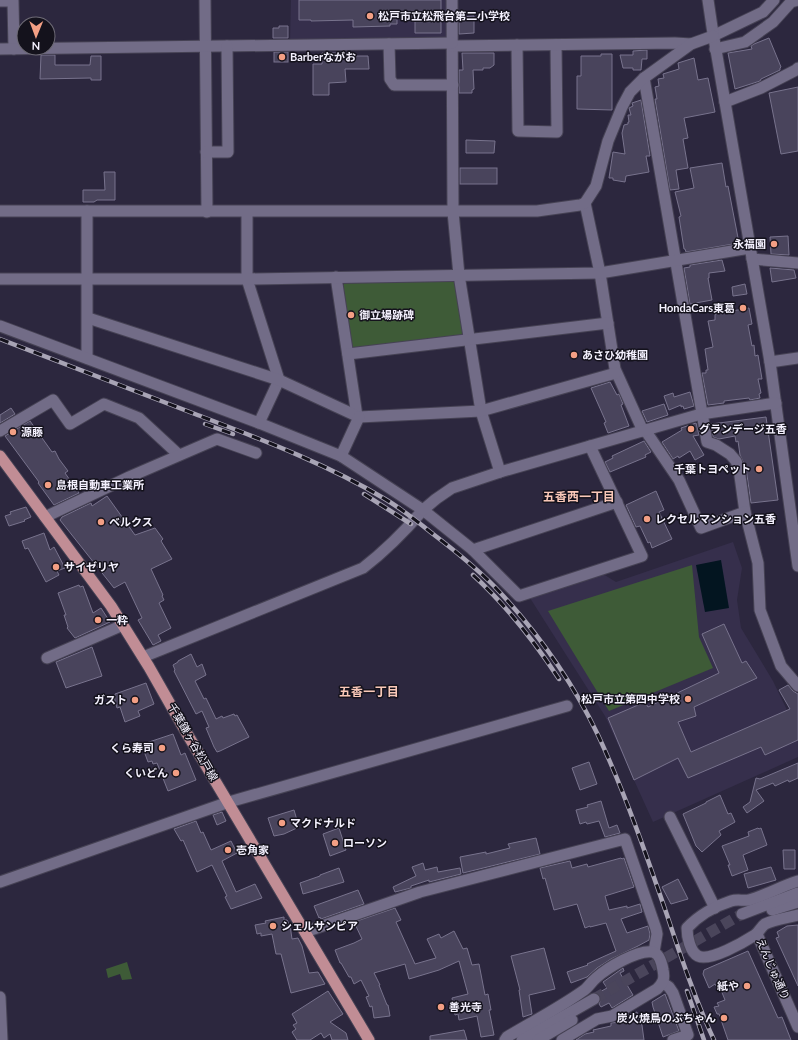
<svg xmlns="http://www.w3.org/2000/svg" width="798" height="1040" font-family="Lato,'Noto Sans JP',sans-serif">
<style>
.built{fill:#362f4c}
.green{fill:#3e5b37}
.water{fill:#031520}
.building{fill:#49445c;stroke:#78738d}
.lines{fill:none;stroke-linecap:round;stroke-linejoin:round}
.secondary-tunnel{stroke:#4a455b;stroke-width:11;stroke-dasharray:11 5.5;stroke-linecap:butt}
.minor-casing{stroke:#464254;stroke-width:13}
.tertiary-casing{stroke:#464254;stroke-width:13}
.secondary-casing{stroke:#464254;stroke-width:13}
.primary-casing{stroke:#464254;stroke-width:13}
.minor{stroke:#726c87;stroke-width:11}
.tertiary{stroke:#726c87;stroke-width:11}
.secondary{stroke:#726c87;stroke-width:11}
.primary{stroke:#c18d95;stroke-width:11}
.rail-casing{stroke:#a8a4b5;stroke-width:4.5}
.rail{stroke:#14121c;stroke-width:3;stroke-dasharray:9;stroke-linecap:butt}
.poi-dot{fill:#f39f84;stroke:#14121c;stroke-width:1.5}
.labels{text-anchor:middle;stroke-width:3;stroke-linejoin:round;paint-order:stroke}
.poi-label{font-size:11px;font-weight:bold;fill:#f4f1fe;stroke:#14121c;text-anchor:start}
.street-label{font-size:11px;fill:#f4f1fe;stroke:#14121c}
.neighbourhood-label{font-size:12px;font-weight:bold;fill:#f9c8b8;stroke:#14121c}
</style>
<rect width="100%" height="100%" fill="#2c273e"/>
<g class="built">
<polygon points="291,0 449,0 449,33 444,39 290,41"/>
<polygon points="733,542 742,568 737,600 741,628 773,681 798,733 798,757 653,822 605,716 530,598 603,574 616,582"/>
</g>
<g class="green">
<polygon points="452,280 457,285 464,333 460,337 351,349 342,286 346,282"/>
<polygon points="692,565 699,637 713,668 609,711 548,611"/>
<polygon points="127,962 132,979 122,980 120,974 108,978 106,969"/>
</g>
<polygon class="water" points="721,560 729,608 705,612 696,565"/>
<g class="building">
<polygon points="299,0 441,0 441,33 415,33 415,18 397,18 397,24 390,24 390,26 353,27 353,20 311,21 311,20 299,20"/>
<polygon points="474,16 474,33 459,34 459,17"/>
<polygon points="279,26 288,26 288,38 273,38 273,28 279,28"/>
<polygon points="769,38 781,67 780,68 780,70 761,79 760,81 735,89 728,53 752,49 751,46 754,44"/>
<polygon points="647,50 647,59 642,59 641,70 633,70 633,68 623,68 620,55 633,55 633,51"/>
<rect x="274" y="52" width="14" height="10"/>
<polygon points="322,53 345,53 346,56 368,56 369,69 345,69 346,82 329,83 329,95 313,95 313,64 322,64"/>
<polygon points="462,53 494,53 494,65 490,68 483,68 483,70 473,70 474,89 472,90 472,93 459,93 459,70 463,70"/>
<polygon points="601,54 612,54 612,110 577,109 577,76 581,76 581,56 601,56"/>
<polygon points="41,55 55,55 55,65 90,65 91,56 101,56 101,80 91,80 91,78 40,79"/>
<polygon points="694,58 698,80 708,78 715,112 684,118 688,138 683,139 688,168 676,170 679,189 670,190 655,99 657,99 655,87 659,86 658,79 664,78 663,74 679,69 678,63"/>
<polygon points="798,87 798,151 781,154 769,93"/>
<polygon points="641,100 650,156 646,156 649,172 626,176 625,182 613,180 613,178 609,178 613,152 625,154 622,133 624,125 628,124 628,122 629,122 628,115 631,115 629,108 633,106 632,103"/>
<polygon points="466,140 495,141 494,153 466,153"/>
<polygon points="722,163 726,187 728,186 739,243 686,252 685,249 684,249 679,217 681,216 675,192 694,188 690,168"/>
<rect x="460" y="168" width="37" height="16"/>
<polygon points="104,172 115,172 115,200 97,200 94,202 83,202 83,190 105,190"/>
<polygon points="788,236 789,255 771,254 770,237"/>
<polygon points="722,260 725,271 709,273 709,278 708,278 712,300 690,304 684,268 690,267 690,265"/>
<polygon points="770,268 794,270 796,278 772,282"/>
<polygon points="745,284 747,294 733,296 732,287"/>
<polygon points="749,308 752,324 748,325 752,346 754,345 755,356 758,355 762,379 758,379 761,393 759,394 760,398 750,400 749,398 724,401 724,403 708,405 702,373 706,373 706,370 708,370 705,349 713,347 708,321 715,320 715,314"/>
<polygon points="610,382 617,395 619,394 623,404 621,405 629,426 608,433 604,423 606,422 591,388"/>
<polygon points="690,392 694,406 684,409 683,406 681,407 681,405 669,410 664,396 673,393 674,397"/>
<polygon points="664,404 668,415 647,422 642,411"/>
<polygon points="11,408 15,414 0,423 0,415"/>
<polygon points="766,417 778,500 751,503 746,468 740,455 738,441 736,442 735,436 719,439 713,437 711,424"/>
<polygon points="30,421 52,452 55,451 59,459 68,471 65,473 79,493 54,505 38,483 39,482 5,436"/>
<polygon points="696,423 699,435 693,436 704,455 695,460 690,451 679,458 678,456 673,459 662,442 682,430 681,428"/>
<polygon points="644,441 651,452 645,455 646,457 610,472 605,462 613,458 612,456"/>
<polygon points="656,491 664,510 659,512 672,539 652,548 650,542 648,543 640,526 636,527 626,505"/>
<polygon points="107,496 135,535 155,528 163,539 161,541 172,559 151,569 163,595 162,596 164,600 159,603 171,628 158,635 161,641 153,645 138,620 142,618 125,582 114,588 60,520 62,517 91,503 92,506"/>
<polygon points="26,507 31,517 24,520 25,521 9,526 5,516 11,514 10,512"/>
<polygon points="44,533 50,550 54,547 65,568 57,571 59,575 46,582 28,548 25,549 22,541"/>
<polygon points="79,585 80,587 83,586 93,613 101,608 110,622 75,638 67,628 68,627 64,615 66,615 58,593"/>
<polygon points="724,624 742,663 746,661 757,678 694,707 696,716 678,722 691,752 790,709 779,690 788,685 793,691 798,694 798,740 765,755 761,747 688,778 678,758 634,780 608,718 645,702 648,707 719,673 702,634"/>
<polygon points="92,647 102,676 66,688 56,662"/>
<polygon points="191,654 197,667 202,664 206,675 195,681 204,699 206,698 216,719 222,716 223,718 234,714 235,716 237,715 249,737 220,751 217,752 214,747 206,728 209,727 202,711 196,714 174,671 175,670 173,665 178,662 178,661"/>
<polygon points="146,683 154,704 138,711 140,716 125,722 120,707 117,708 114,697 115,696 115,694"/>
<polygon points="173,734 181,755 185,753 196,780 168,791 157,763 153,764 152,761 148,762 144,751 148,750 146,743"/>
<polygon points="589,762 597,784 580,790 572,768"/>
<polygon points="798,763 798,778 789,782 788,780 775,786 773,783 756,790 764,801 747,813 743,807 750,802 756,778 760,779"/>
<polygon points="720,795 728,814 731,813 735,822 719,831 721,835 702,852 696,846 683,814 706,803 706,802"/>
<polygon points="601,801 609,828 617,825 620,833 605,837 599,821 587,824 586,822 580,824 576,810 588,807 587,805"/>
<polygon points="294,810 299,827 284,834 274,836 268,818"/>
<polygon points="222,812 226,821 217,825 213,815"/>
<polygon points="196,821 201,833 203,832 211,850 231,841 237,853 222,861 236,892 255,884 262,898 231,909 225,897 227,896 212,865 197,872 183,840 181,841 174,829"/>
<polygon points="339,828 346,850 330,856 323,834"/>
<polygon points="758,828 759,829 761,828 767,845 743,855 748,870 732,876 728,865 730,865 722,846 749,836 748,832"/>
<polygon points="536,838 540,854 463,873 460,857 486,852 486,854 510,848 508,844"/>
<polygon points="783,850 795,850 795,869 784,869"/>
<polygon points="621,858 622,859 624,858 634,887 605,896 609,910 627,906 627,908 640,904 642,912 621,919 627,933 648,926 650,934 649,940 638,946 611,959 597,968 587,977 571,983 567,972 588,965 587,964 616,951 606,923 590,927 590,926 585,928 577,904 554,910 545,878 543,879 540,868 570,861 572,868 587,864 588,867"/>
<polygon points="423,863 425,870 437,867 438,872 460,868 461,874 429,882 429,880 411,886 411,888 395,892 393,887 416,876 412,867"/>
<polygon points="771,867 776,880 748,888 744,874"/>
<polygon points="339,868 344,882 303,894 300,883 320,876 320,875"/>
<polygon points="678,879 688,899 671,904 662,887"/>
<polygon points="358,890 364,904 321,919 320,917 319,918 314,906"/>
<polygon points="395,908 401,920 396,922 415,964 436,958 427,939 439,934 441,938 454,931 463,949 467,948 472,965 479,964 485,995 488,994 491,1010 489,1010 494,1035 481,1037 477,1016 459,1020 458,1014 455,1015 452,998 468,994 459,961 439,970 409,979 405,964 374,973 380,985 379,985 387,1005 388,1005 390,1016 374,1018 372,1006 370,1007 366,997 369,996 361,980 354,984 351,977 349,977 341,963 340,963 335,950 354,943 362,939 354,922"/>
<polygon points="284,917 284,920 287,920 290,925 292,939 298,938 302,946 309,973 318,972 325,984 291,993 281,954 276,954 272,934 261,936 261,933 257,934 255,925 266,923 265,921"/>
<polygon points="798,925 798,986 776,938 779,937 777,932 787,926"/>
<polygon points="544,948 555,989 529,995 532,1014 523,1017 519,990 520,990 511,956"/>
<polygon points="748,951 778,1018 782,1017 791,1040 728,1040 719,1014 717,1014 714,1007 719,1006 717,1003 725,1000 719,985 716,986 715,984 709,988 703,974 704,970"/>
<polygon points="623,968 624,971 620,973 633,995 612,1008 609,1003 601,1007 599,1004 601,999 598,993 607,988 603,982"/>
<polygon points="328,991 343,1014 330,1022 346,1033 348,1040 332,1040 330,1034 324,1038 321,1033 310,1040 297,1040 292,1032 296,1029 293,1025 297,1023 292,1014"/>
<polygon points="665,994 679,1031 663,1037 653,1007 652,1002"/>
<polygon points="637,1012 638,1018 641,1018 644,1040 576,1040 585,1034 594,1032 593,1030 611,1026 611,1023 620,1022 619,1020 625,1016"/>
<polygon points="464,1030 467,1040 430,1040 430,1036"/>
</g>
<g class="lines">
<polyline class="secondary-tunnel" points="594,999 742,914"/>
<defs>
<g id="minor">
<polyline points="205,0 207,212"/>
<polyline points="452,0 453,212 459,275 481,411 500,472"/>
<polyline points="0,1 13,1 14,49"/>
<polyline points="713,36 763,12 774,0"/>
<polyline points="389,44 390,79 394,85 453,85"/>
<polyline points="517,45 518,131 557,132 556,45"/>
<polyline points="452,46 675,43 691,44"/>
<polyline points="0,49 452,43"/>
<polyline points="715,49 745,42 773,22 791,2 798,0"/>
<polyline points="644,78 707,442 716,445 730,454 736,461 739,469 745,512 758,563 760,610 781,666 798,686"/>
<polyline points="725,102 761,88 796,70 798,68"/>
<polyline points="206,152 228,152 227,46"/>
<polyline points="585,203 600,273 615,369 643,431"/>
<polyline points="247,212 247,279 279,380 259,423"/>
<polyline points="752,259 798,263"/>
<polyline points="336,277 357,416"/>
<polyline points="0,279 247,279 600,273 750,248"/>
<polyline points="88,318 279,380 359,417 481,411 616,373"/>
<polyline points="348,354 608,323"/>
<polyline points="87,358 87,211"/>
<polyline points="770,362 798,358"/>
<polyline points="645,430 679,480 701,528 745,512"/>
<polyline points="0,431 53,400 70,424 104,404 139,418 179,455"/>
<polyline points="341,456 359,417"/>
<polyline points="45,517 129,477 217,439 256,453"/>
<polyline points="473,550 617,502"/>
<path d="M143 657 363 568C385 551 405 531 423 510L473 550 519 596 642 556 590 446"/>
<polyline points="47,658 123,625"/>
<polyline points="670,817 715,908"/>
<path d="M798 881C782 886 766 895 749 900 743 901 737 899 731 901 715 906 698 916 687 928 687 936 690 952 698 956 710 962 744 942 755 935 759 932 761 927 765 924 775 919 787 918 798 915"/>
<polyline points="0,882 229,802 567,706"/>
<polyline points="305,932 420,892 625,839 656,929 657,934 654,952"/>
<polyline points="757,934 798,1027"/>
<polyline points="663,983 669,987 673,993 688,1035 673,1040"/>
<polyline points="0,997 2,1040"/>
<path d="M505 1040 507 1037C532 1022 559 1008 583 991 588 988 591 982 596 978 607 968 638 949 653 952 660 954 662 964 663 970 665 979 663 983 657 989L612 1016 597 1019 562 1040"/>
</g>
<g id="tertiary">
<polyline points="708,0 712,27 770,362 798,566"/>
<polyline points="0,211 537,211 580,205 585,203 596,186 608,141 622,107 630,92 644,78 691,44 713,36"/>
<polyline points="0,326 259,423 341,456 423,510 436,499 452,488 500,472 701,414 776,403"/>
</g>
<g id="secondary">
<polyline points="772,910 798,902"/>
<polyline points="742,914 798,893"/>
<polyline points="522,1040 594,999"/>
<polyline points="538,1040 572,1020"/>
</g>
<polyline id="primary" points="0,456 111,606 149,667 186,732 369,1040"/>
</defs>
<use href="#minor" class="minor-casing"/>
<use href="#tertiary" class="tertiary-casing"/>
<use href="#secondary" class="secondary-casing"/>
<use href="#primary" class="primary-casing"/>
<use href="#minor" class="minor"/>
<use href="#tertiary" class="tertiary"/>
<use href="#secondary" class="secondary"/>
<use href="#primary" class="primary"/>
<defs>
<g id="rail">
<path d="M0 339C65 364 130 389 195 414 260 439 325 463 385 499 402 509 418 522 433 534 454 550 475 567 494 586 535 629 572 681 598 735 625 793 646 854 667 915 681 957 695 999 714 1040"/>
<polyline points="205,424 233,434"/>
<polyline points="364,494 411,524"/>
<path d="M473 575C506 605 534 641 559 679"/>
<polyline points="687,991 704,1040"/>
</g>
</defs>
<use href="#rail" class="rail-casing"/>
<use href="#rail" class="rail"/>
</g>
<g class="poi-dot">
<circle cx="370" cy="16" r="4"/>
<circle cx="282" cy="57" r="4"/>
<circle cx="774" cy="244" r="4"/>
<circle cx="743" cy="308" r="4"/>
<circle cx="351" cy="315" r="4"/>
<circle cx="574" cy="355" r="4"/>
<circle cx="691" cy="429" r="4"/>
<circle cx="13" cy="432" r="4"/>
<circle cx="759" cy="469" r="4"/>
<circle cx="48" cy="485" r="4"/>
<circle cx="647" cy="519" r="4"/>
<circle cx="101" cy="522" r="4"/>
<circle cx="56" cy="567" r="4"/>
<circle cx="98" cy="620" r="4"/>
<circle cx="688" cy="699" r="4"/>
<circle cx="135" cy="700" r="4"/>
<circle cx="162" cy="748" r="4"/>
<circle cx="176" cy="773" r="4"/>
<circle cx="282" cy="823" r="4"/>
<circle cx="335" cy="843" r="4"/>
<circle cx="228" cy="850" r="4"/>
<circle cx="273" cy="926" r="4"/>
<circle cx="747" cy="986" r="4"/>
<circle cx="441" cy="1007" r="4"/>
<circle cx="724" cy="1018" r="4"/>
</g>
<g class="labels">
<g class="poi-label">
<text x="378" y="20">松戸市立松飛台第二小学校</text>
<text x="290" y="61">Barberながお</text>
<text x="766" y="248" text-anchor="end">永福園</text>
<text x="735" y="312" text-anchor="end">HondaCars東葛</text>
<text x="359" y="319">御立場跡碑</text>
<text x="582" y="359">あさひ幼稚園</text>
<text x="699" y="433">グランデージ五香</text>
<text x="21" y="436">源藤</text>
<text x="751" y="473" text-anchor="end">千葉トヨペット</text>
<text x="56" y="489">島根自動車工業所</text>
<text x="655" y="523">レクセルマンション五香</text>
<text x="109" y="526">ベルクス</text>
<text x="64" y="571">サイゼリヤ</text>
<text x="106" y="624">一粋</text>
<text x="680" y="703" text-anchor="end">松戸市立第四中学校</text>
<text x="127" y="704" text-anchor="end">ガスト</text>
<text x="154" y="752" text-anchor="end">くら寿司</text>
<text x="168" y="777" text-anchor="end">くいどん</text>
<text x="290" y="827">マクドナルド</text>
<text x="343" y="847">ローソン</text>
<text x="236" y="854">壱角家</text>
<text x="281" y="930">シェルサンピア</text>
<text x="739" y="990" text-anchor="end">紙や</text>
<text x="449" y="1011">善光寺</text>
<text x="716" y="1022" text-anchor="end">炭火焼鳥のぶちゃん</text>
</g>
<g class="street-label">
<text transform="translate(193 742) rotate(60)" y="4">千葉鎌ヶ谷松戸線</text>
<text transform="translate(773 969) rotate(66)" y="4">えんじゅ通り</text>
</g>
<g class="neighbourhood-label">
<text x="579" y="501">五香西一丁目</text>
<text x="369" y="696">五香一丁目</text>
</g>
</g>
<g transform="translate(36 36) rotate(181)"><circle r="19" fill="#14121c" stroke="#6e6b76"/>
<path d="M0-3L7 15L0 10L-7 15Z" fill="#f39f84"/>
<text y="-6" font-size="11" font-weight="bold" text-anchor="middle" fill="#f4f1fe">N</text>
</g>
</svg>
